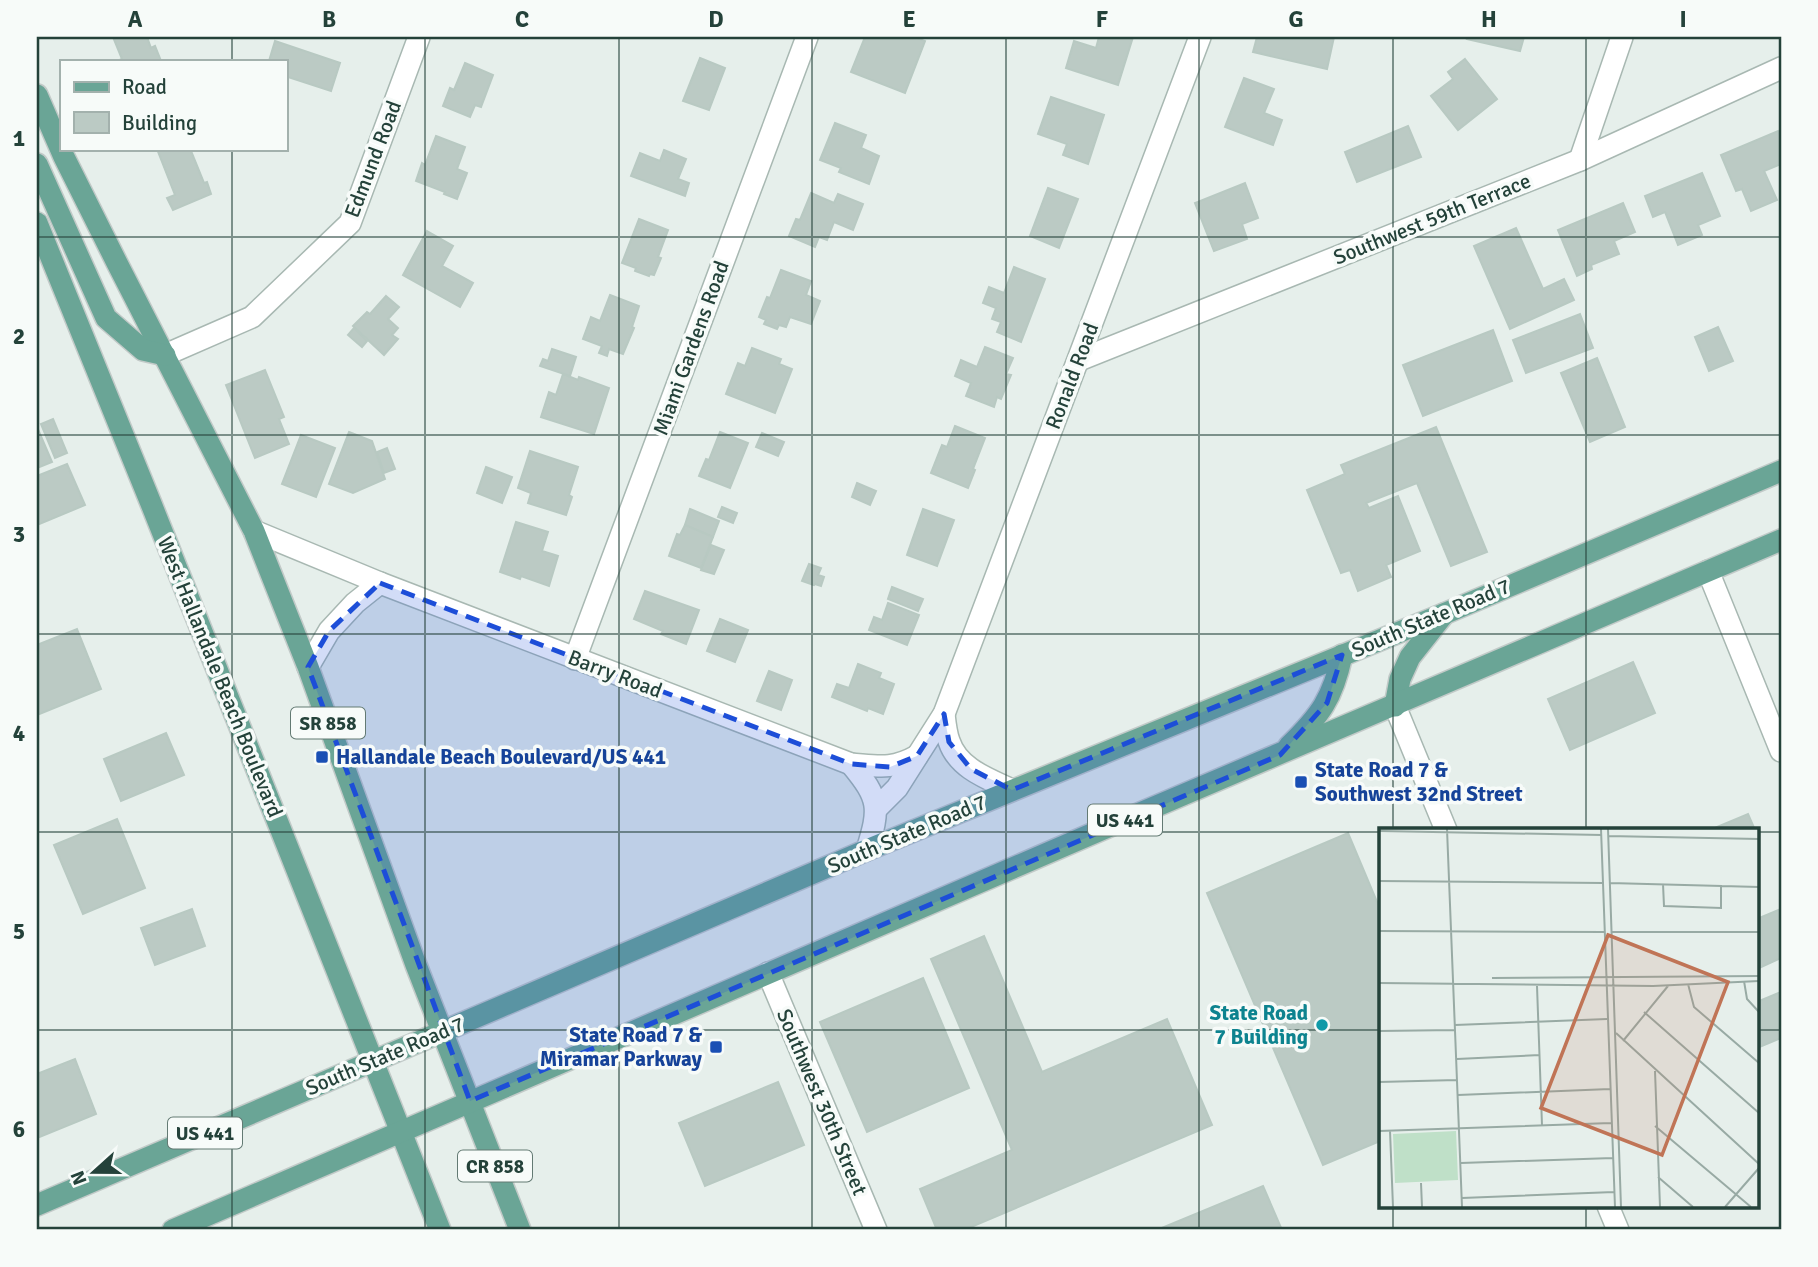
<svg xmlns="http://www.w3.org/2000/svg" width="1818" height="1267" font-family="Signika,sans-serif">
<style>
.building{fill:#bbcac4;stroke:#b8c9c2;stroke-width:2}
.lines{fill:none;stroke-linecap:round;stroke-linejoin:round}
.minor-casing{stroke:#a8b8b2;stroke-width:24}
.major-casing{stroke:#c2cac8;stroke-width:24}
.minor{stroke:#fff;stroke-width:21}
.major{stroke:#6aa596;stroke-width:21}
.marked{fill:#1d4ed8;fill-opacity:0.2;stroke:#1d4ed8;stroke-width:5;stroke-dasharray:14 9;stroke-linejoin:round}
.grid{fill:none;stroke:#24423a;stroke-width:2;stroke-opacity:0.55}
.transit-dot{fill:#1a4fb4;stroke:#f7fbf9;stroke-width:2.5}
.culture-dot{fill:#0f9aa8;stroke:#f7fbf9;stroke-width:2.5}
.labels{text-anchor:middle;stroke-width:7;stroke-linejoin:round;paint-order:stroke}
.shield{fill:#f7fbf9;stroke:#637a73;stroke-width:2}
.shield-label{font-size:19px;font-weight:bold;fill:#24423a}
.street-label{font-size:21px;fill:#24423a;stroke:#f7fbf9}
.transit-label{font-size:21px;font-weight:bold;fill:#164399;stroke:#f7fbf9;text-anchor:start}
.culture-label{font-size:21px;font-weight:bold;fill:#0d838f;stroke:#f7fbf9;text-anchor:end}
.inset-road{fill:none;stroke:#98aaa4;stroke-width:2}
.view{fill:#c07456;fill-opacity:0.15;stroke:#c07456;stroke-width:3.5}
.inset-edge{fill:none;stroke:#24423a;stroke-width:3.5}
.neatline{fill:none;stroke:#24423a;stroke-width:2.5}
.grid-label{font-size:23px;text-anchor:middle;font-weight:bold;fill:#24423a}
</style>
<rect width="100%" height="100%" fill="#e6efeb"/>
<g class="building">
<polygon points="113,37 147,37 151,48 155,46 161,61 117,61 122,59"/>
<polygon points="865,37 914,37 925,41 905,93 851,72"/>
<polygon points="1099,37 1133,37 1118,85 1066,68 1074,41 1096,48"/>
<polygon points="1257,37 1334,37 1327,69 1253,52"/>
<polygon points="1468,37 1524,37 1520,51 1467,39"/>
<polygon points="275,41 340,63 331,91 285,76 285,61 269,61"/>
<polygon points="700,58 725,68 709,110 683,101"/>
<polygon points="1465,59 1497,99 1458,130 1431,96 1453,79 1448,72"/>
<polygon points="465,63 493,75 481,107 475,105 470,117 443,106 450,88 454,90"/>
<polygon points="1244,78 1274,89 1264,113 1282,120 1273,145 1225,127"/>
<polygon points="1051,97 1104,115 1088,164 1063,155 1067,144 1038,134"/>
<polygon points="835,123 866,135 861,148 879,156 869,184 839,172 841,168 820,160"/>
<polygon points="1408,126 1421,157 1357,182 1345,152"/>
<polygon points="1778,131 1781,139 1781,164 1764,171 1777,200 1751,211 1742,189 1736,191 1721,155"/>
<polygon points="436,136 465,147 457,169 467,173 457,199 444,194 445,192 416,181 422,163 425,165"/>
<polygon points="157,149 195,149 191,151 204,183 207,182 211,194 173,210 167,198 175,195"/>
<polygon points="664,150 686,159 678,179 689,183 685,196 631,176 640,153 660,161"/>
<polygon points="1702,173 1720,216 1698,225 1702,235 1678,245 1665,212 1653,217 1645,196"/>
<polygon points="1245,183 1258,218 1242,224 1247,239 1214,251 1195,203"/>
<polygon points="1048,188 1078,199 1059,248 1030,236"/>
<polygon points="811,193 834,203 838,194 863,204 853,230 834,222 827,240 819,237 815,247 789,236 796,219 800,220"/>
<polygon points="1623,203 1635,232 1614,241 1619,254 1591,265 1592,269 1577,276 1558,230"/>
<polygon points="639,219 668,230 658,257 661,258 654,275 650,274 649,276 635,271 636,268 622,263"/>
<polygon points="1516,228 1543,289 1564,279 1574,300 1510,329 1474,246"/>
<polygon points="427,231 453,246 442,266 473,283 460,307 403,275"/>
<polygon points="1014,267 1045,279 1021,342 997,332 1001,322 992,319 996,308 983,303 989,287 1004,293"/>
<polygon points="781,270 811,281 806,295 820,301 811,324 790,317 786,327 779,325 777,329 764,324 766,320 759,317 767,297 770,298"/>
<polygon points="610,295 639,306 632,327 634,328 623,354 609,349 607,356 599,353 602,346 583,339 591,317 600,321"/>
<polygon points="386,296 399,307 388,319 398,328 392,335 398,339 384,355 353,326 367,312 370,314"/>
<polygon points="1580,314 1593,348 1526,373 1513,340"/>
<polygon points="1718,327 1733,361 1709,371 1695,337"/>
<polygon points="354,328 367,341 362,347 348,335"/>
<polygon points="1493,330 1512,381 1423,416 1403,365"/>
<polygon points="985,347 1013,358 1006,374 1011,375 1001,399 997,397 994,407 966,396 971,383 955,376 961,360 977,367"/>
<polygon points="752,348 781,359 779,364 792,369 775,413 726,394 738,363 745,366"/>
<polygon points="552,349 576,357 570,376 540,366 543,359 548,361"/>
<polygon points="1597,358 1625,427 1590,442 1561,373"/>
<polygon points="265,370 284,417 279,419 289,444 255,458 226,385"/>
<polygon points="563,374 578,380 579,377 609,388 594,434 541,417 549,392 556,395"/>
<polygon points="53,419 67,453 55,458 41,424"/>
<polygon points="955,426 985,438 973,469 975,470 968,488 931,473 942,445 947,447"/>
<polygon points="37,427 52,462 37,468"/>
<polygon points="1436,427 1487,552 1451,566 1417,483 1366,503 1369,508 1398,496 1420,551 1386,565 1391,577 1358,591 1350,570 1341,573 1307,490 1345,474 1341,465"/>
<polygon points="349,432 372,441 385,479 353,493 329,484"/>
<polygon points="720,432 748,443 730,488 699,476 706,459 709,460"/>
<polygon points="762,433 784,442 778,456 756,447"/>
<polygon points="301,435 335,448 316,497 282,484"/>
<polygon points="387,448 395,469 384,473 377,452"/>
<polygon points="530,451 578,467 569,495 572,497 566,515 528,503 531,493 518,488"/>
<polygon points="67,464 85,505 37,525 37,476"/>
<polygon points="486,467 512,477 502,503 477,493"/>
<polygon points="857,483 876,491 870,505 852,497"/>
<polygon points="722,507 737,513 733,523 718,517"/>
<polygon points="690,509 719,521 713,537 685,525"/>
<polygon points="923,509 954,520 937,566 907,555"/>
<polygon points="516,522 548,532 542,551 558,556 549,586 521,576 520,579 500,572"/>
<polygon points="685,525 713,537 701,568 669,556 677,534 680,535"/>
<polygon points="711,545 724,550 714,574 701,570"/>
<polygon points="809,564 821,568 818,575 824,577 821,586 815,584 814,585 802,581"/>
<polygon points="892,587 923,599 918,611 888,599"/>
<polygon points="645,591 699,610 686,644 661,634 663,631 634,619"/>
<polygon points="888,603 919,615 907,645 869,630 874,617 882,620"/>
<polygon points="720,619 748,630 735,662 707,651"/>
<polygon points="77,629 101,689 37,715 37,645"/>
<polygon points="1633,662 1655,713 1570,750 1548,699"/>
<polygon points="858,664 881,673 879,678 894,684 883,714 868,708 867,711 832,697 837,684 849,688"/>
<polygon points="769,671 792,680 781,710 757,701"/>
<polygon points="166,733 184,775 121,801 104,759"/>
<polygon points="1748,814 1755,830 1710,830"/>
<polygon points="117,819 145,888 83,914 54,845"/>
<polygon points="1348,833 1380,909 1380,1141 1323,1165 1207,893"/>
<polygon points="192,909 205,946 155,965 141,928"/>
<polygon points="1781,909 1781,958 1757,969 1757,919"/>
<polygon points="984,936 1042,1072 1167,1019 1212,1125 964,1230 937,1230 920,1189 1012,1150 931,959"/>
<polygon points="923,978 969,1088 867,1132 820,1022"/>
<polygon points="1781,992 1781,1038 1757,1048 1757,1002"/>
<polygon points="75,1059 96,1114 37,1138 37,1074"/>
<polygon points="778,1082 804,1145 705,1186 679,1123"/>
<polygon points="1263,1186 1282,1230 1157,1230"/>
</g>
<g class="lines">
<defs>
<g id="minor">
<polyline points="1580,160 1622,37"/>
<polyline points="165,355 252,317 350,223 419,37"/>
<polyline points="1079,360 1580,160 1781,68"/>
<path d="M254 531 380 583 851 764C878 766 892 770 917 756"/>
<polyline points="1708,571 1781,751"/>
<polyline points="575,659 807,37"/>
<polyline points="308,667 329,631 355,603 380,583"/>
<polyline points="1395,706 1446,830"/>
<path d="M944 714C945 723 946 733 949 741 958 769 989 779 1012 790"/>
<path d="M851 764C880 799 880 808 867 850"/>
<polyline points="876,809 897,788 944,714 1200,37"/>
<polyline points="768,973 876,1230"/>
<polyline points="1608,1206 1618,1230"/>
</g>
<g id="major">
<polyline points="37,95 64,157 117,263 254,531 308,667 416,965 520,1230"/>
<polyline points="37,164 106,318 143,350 165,355"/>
<polyline points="37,223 152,506 440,1230"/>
<polyline points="1395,706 1400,679 1410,657 1444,614"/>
<path d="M1289 746C1320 716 1333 698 1342 655"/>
<polyline points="37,1205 867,850 1446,613 1781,471"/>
<polyline points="173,1230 1138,814 1781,540"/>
</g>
</defs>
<use href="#minor" class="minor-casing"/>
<use href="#major" class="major-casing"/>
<use href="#minor" class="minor"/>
<use href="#major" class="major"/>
</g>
<path class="marked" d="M380 583 851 764 890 767 917 756 944 714 949 742 971 769 1012 790 1342 655 1327 703 1280 755 470 1101 308 667 329 631Z"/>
<path class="grid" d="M232 37V61M425 37V1230M619 37V1230M812 37V1230M1006 37V1230M1199 37V1230M1393 37V830M1586 37V830M232 149V1230M37 237H1781M37 435H1781M37 634H1781M37 832H1380M1757 832H1781M37 1030H1380M1757 1030H1781M1393 1206V1230M1586 1206V1230"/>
<g class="transit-dot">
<rect x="315" y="750" width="14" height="14" rx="3.5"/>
<rect x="1294" y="775" width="14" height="14" rx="3.5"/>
<rect x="709" y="1040" width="14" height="14" rx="3.5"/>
</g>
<circle class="culture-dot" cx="1322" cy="1025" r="7"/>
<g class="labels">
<g class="shield">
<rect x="291" y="707.5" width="74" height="31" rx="5"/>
<rect x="1088" y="804.5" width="74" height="31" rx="5"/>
<rect x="168" y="1117.5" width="74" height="31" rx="5"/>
<rect x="458" y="1150.5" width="74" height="31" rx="5"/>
</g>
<g class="shield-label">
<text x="328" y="730">SR 858</text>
<text x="1125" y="827">US 441</text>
<text x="205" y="1140">US 441</text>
<text x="495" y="1173">CR 858</text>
</g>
<g class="street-label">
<text transform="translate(373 159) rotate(-69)" y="7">Edmund Road</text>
<text transform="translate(1432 219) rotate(-22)" y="7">Southwest 59th Terrace</text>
<text transform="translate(691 348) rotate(-70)" y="7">Miami Gardens Road</text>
<text transform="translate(1072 376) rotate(-69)" y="7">Ronald Road</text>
<text transform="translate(1431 618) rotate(-23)" y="7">South State Road 7</text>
<text transform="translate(615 674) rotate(21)" y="7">Barry Road</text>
<text transform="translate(220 677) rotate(68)" y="7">West Hallandale Beach Boulevard</text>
<text transform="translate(907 834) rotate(-23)" y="7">South State Road 7</text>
<text transform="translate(385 1056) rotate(-23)" y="7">South State Road 7</text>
<text transform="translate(822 1102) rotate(67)" y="7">Southwest 30th Street</text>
</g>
<g class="transit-label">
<text x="336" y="764">Hallandale Beach Boulevard/US 441</text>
<text x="1315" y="777">State Road 7 &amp;<tspan x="1315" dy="24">Southwest 32nd Street</tspan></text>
<text x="702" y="1042" text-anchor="end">State Road 7 &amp;<tspan x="702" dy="24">Miramar Parkway</tspan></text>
</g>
<g class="culture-label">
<text x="1308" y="1020">State Road<tspan x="1308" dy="24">7 Building</tspan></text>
</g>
</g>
<g transform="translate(1379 828)">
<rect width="380" height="380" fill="#e6efeb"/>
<path d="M77 303 79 352 16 355 14 306Z" fill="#bfe0c8"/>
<path class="inset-road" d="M68 1 83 379M222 1 236 379M229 1 242 379M0 3 223 7M229 8 380 11M0 53 224 55M231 55 380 59M284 56 285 78 342 80V57M0 103 225 104M233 104H380M113 150 380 148M365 153 368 171 380 184M0 155 274 158 380 153M309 156 315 179 380 235M158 158 163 297M265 184 380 285M76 197 228 191M0 203 76 202M237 205 380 336M244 213 289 158M78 231 161 227M276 243 281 379M0 254 78 252M79 267 231 261M276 298 372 379M0 303 232 295M11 303 14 379M82 335 234 330M279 349 314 379M42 355 43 379M83 370 235 364M346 379 380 340"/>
<path class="view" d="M229 107 349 154 283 327 162 280Z"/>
<rect width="380" height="380" class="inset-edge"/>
</g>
<rect width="1818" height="1267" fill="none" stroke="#f7fbf9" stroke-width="77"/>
<rect x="60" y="60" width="228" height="91" fill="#f7fbf9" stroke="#a3b1ad" stroke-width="2"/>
<rect x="74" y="82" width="35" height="10" fill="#6aa596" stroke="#a3b1ad" stroke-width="2"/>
<text x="122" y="94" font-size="21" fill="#24423a">Road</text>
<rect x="74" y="112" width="35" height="21" fill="#bbcac4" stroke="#a3b1ad" stroke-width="2"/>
<text x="122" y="130" font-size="21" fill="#24423a">Building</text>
<g transform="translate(94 1172) rotate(249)" stroke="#f7fbf9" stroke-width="5" paint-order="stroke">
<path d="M0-5L12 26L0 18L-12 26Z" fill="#24423a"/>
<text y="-10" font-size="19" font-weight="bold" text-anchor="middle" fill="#24423a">N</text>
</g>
<rect x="38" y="38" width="1742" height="1190" class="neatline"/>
<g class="grid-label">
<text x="135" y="27">A</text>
<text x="329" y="27">B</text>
<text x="522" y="27">C</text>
<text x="716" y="27">D</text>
<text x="909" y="27">E</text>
<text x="1102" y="27">F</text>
<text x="1296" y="27">G</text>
<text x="1489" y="27">H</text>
<text x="1683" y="27">I</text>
<text x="19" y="146">1</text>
<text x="19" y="344">2</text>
<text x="19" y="542">3</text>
<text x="19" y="741">4</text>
<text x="19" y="939">5</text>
<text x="19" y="1137">6</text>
</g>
</svg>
